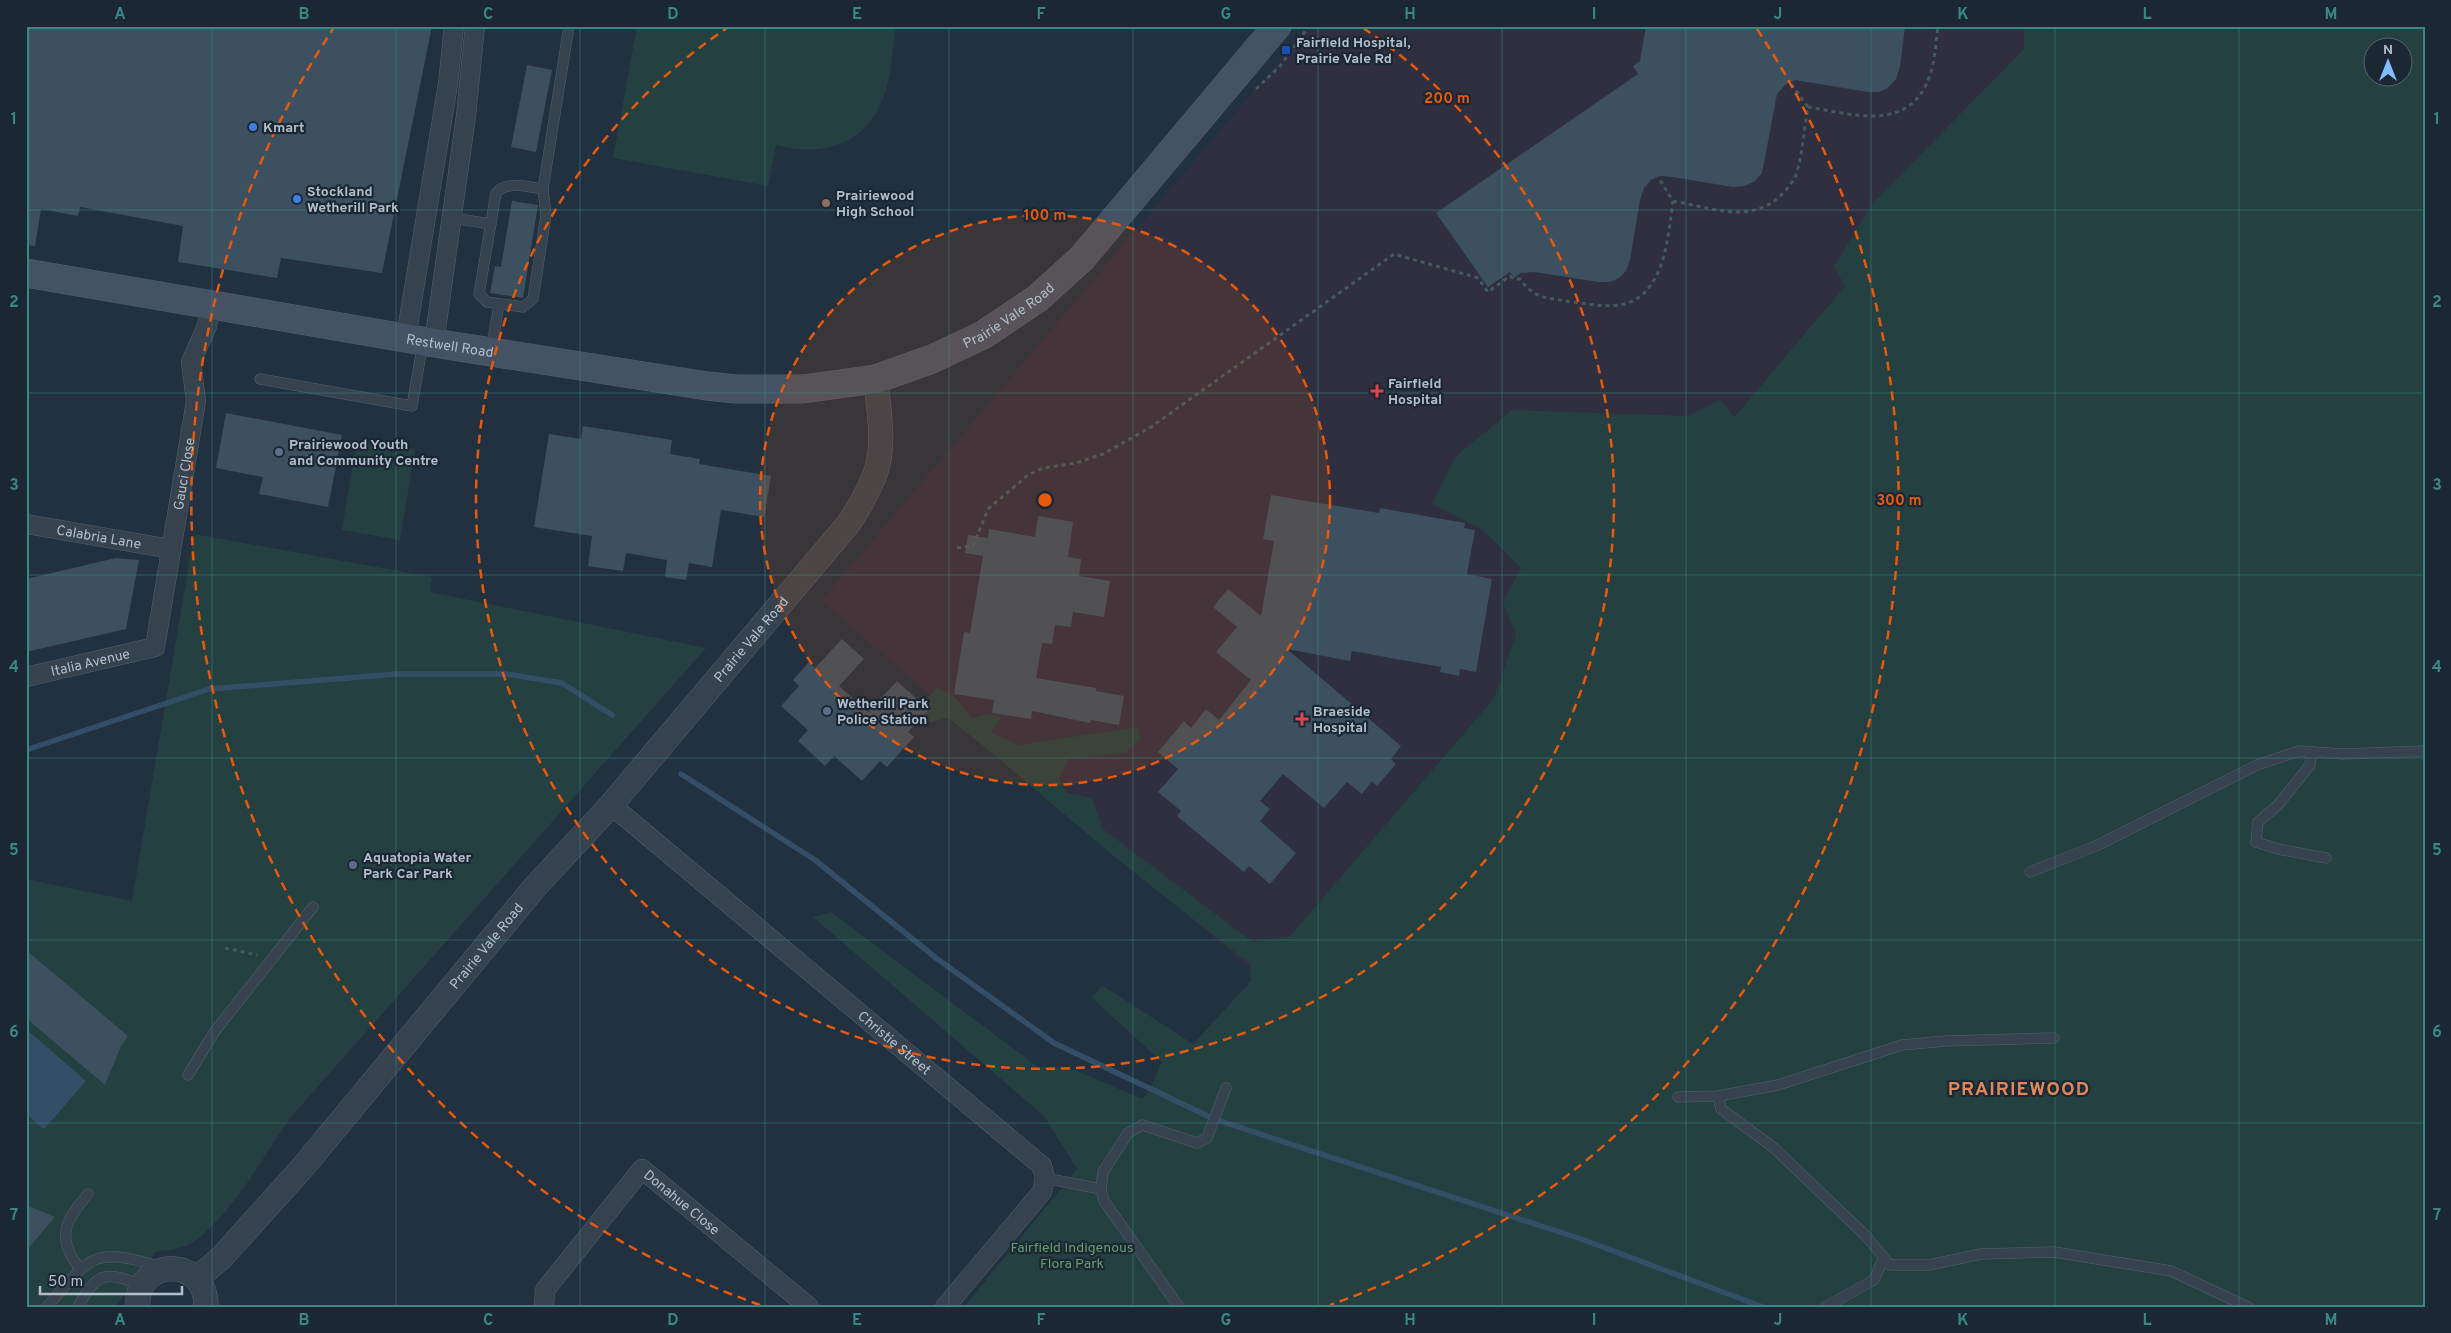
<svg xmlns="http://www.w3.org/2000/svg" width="2451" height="1333" font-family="Overpass,sans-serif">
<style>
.medical{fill:#2f2f40}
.green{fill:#244041;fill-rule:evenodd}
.water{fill:#344e68}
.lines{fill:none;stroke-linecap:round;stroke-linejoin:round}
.stream{stroke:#344e68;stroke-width:5.5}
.building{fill:#3d505f}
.service-casing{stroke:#54616d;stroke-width:11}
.minor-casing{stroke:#54616d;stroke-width:20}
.tertiary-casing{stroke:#54616d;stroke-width:25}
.secondary-casing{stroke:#54616d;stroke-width:29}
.path{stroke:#425c5d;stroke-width:3;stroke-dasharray:4 4;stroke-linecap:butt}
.service{stroke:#36434f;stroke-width:10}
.minor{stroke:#36434f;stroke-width:19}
.tertiary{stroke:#36434f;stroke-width:24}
.secondary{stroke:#445263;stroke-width:28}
.grid{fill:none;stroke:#388885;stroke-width:1;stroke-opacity:0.55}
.ring{fill:none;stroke:#e8590c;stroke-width:2.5;stroke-dasharray:9 6}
.transit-dot{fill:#1a4fb4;stroke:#1b2834;stroke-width:2}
.shop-dot{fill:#3f7fe0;stroke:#1b2834;stroke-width:2}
.education-dot{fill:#8d6e63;stroke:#1b2834;stroke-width:2}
.health-dot{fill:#e0444e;stroke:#1b2834;stroke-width:2}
.service-dot{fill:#5c6f8a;stroke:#1b2834;stroke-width:2}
.labels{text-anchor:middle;stroke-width:4.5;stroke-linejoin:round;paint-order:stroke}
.poi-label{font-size:14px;font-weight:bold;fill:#b2beca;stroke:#1b2834;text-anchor:start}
.street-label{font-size:14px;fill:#b2beca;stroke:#1b2834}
.park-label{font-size:14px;fill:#679d6f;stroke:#1b2834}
.district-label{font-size:19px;font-weight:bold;letter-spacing:1px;fill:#de875a;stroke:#1b2834}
.centre{fill:#e8590c;stroke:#1b2834;stroke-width:2.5}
.ring-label{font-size:15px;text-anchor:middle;font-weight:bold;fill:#e8590c;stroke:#1b2834;stroke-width:4.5;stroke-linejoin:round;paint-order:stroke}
.neatline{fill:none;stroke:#388885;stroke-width:2}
.grid-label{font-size:16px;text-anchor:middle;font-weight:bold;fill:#388885}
</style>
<rect width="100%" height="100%" fill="#223140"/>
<polygon class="medical" points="1309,26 2062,26 2062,32 1257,975 821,601"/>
<g class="green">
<path d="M637 26H896C892 49 892 77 883 98 865 146 821 157 776 145L768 186 613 158Z"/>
<path d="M2024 26H2425V1307H964L1077 1169 1044 1116 813 917 831 912 1038 1067H1068L1142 1099 1148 1093 1162 1062 1092 998 1102 985 1193 1044 1251 981 1250 964 1116 858 981 744 948 718 922 724 928 697 938 687 956 698 972 718 986 714 1002 717 991 732 1018 745 1138 727 1141 739 1125 753 1068 759 1059 780 1067 793 1092 798 1103 829 1253 942 1290 936 1494 698 1516 635 1503 602 1521 568 1484 531 1432 504 1455 457 1512 410 1689 416 1720 399 1734 417 1845 286 1834 266 1872 204 2024 49ZM2374 48H2404V78H2374Z"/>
<polygon points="357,440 415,449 400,540 342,530"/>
<path d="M194 534 432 577 430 592 706 648 290 1118C262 1158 235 1210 196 1240 185 1249 168 1250 155 1252L115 1307H26V879L132 901Z"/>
</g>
<polygon class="water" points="26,1029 86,1081 44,1129 26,1114"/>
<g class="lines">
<g class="stream">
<polyline points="26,750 209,689 397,674 506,674 562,683 612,715"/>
<polyline points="681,774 815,860 936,958 1054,1043 1214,1119 1584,1240 1763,1307"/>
</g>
</g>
<g class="building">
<polygon points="26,26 432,26 382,273 281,258 277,278 178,262 183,226 80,207 78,216 41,209 35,246 26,245"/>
<polygon points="1646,26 1905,26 1900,67 1896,79 1888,88 1879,92 1868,92 1795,80 1785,85 1777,94 1762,173 1755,181 1745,186 1733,187 1673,177 1660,176 1651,180 1644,188 1640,200 1630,260 1626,271 1619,278 1610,282 1599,282 1534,272 1521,273 1514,278 1510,272 1488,287 1436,213 1638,74 1633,66 1640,61"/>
<polygon points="527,65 552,70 536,152 511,147"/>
<polygon points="512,201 538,205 523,298 490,293 495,266 501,267"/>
<polygon points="226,413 342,435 328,507 259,494 263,477 216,468"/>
<polygon points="583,426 672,440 670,454 700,459 699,464 771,476 764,517 721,510 712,567 689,563 686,580 665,577 667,560 626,553 623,571 588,566 592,536 534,527 549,434 581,439"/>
<polygon points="1271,495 1379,513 1380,508 1465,523 1464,528 1475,530 1467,574 1492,579 1476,672 1460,669 1459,676 1440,672 1441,667 1352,651 1350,661 1287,649 1401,746 1391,759 1396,764 1377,786 1372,781 1362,794 1347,782 1324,808 1283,774 1260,801 1270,809 1260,821 1296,853 1270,884 1249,866 1244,872 1177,816 1181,811 1158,792 1178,769 1158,752 1184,721 1191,728 1206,709 1219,720 1251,680 1216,652 1237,627 1213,607 1228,589 1261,616 1274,541 1263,539"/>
<polygon points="1038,516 1073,522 1068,557 1081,559 1079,576 1110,581 1104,617 1073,612 1071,627 1055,625 1052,644 1042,643 1036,678 1096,688 1096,691 1124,696 1119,725 1091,720 1090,723 1032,711 1031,719 992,713 994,700 954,694 964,632 970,633 983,556 965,553 968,535 988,538 989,529 1035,537"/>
<polygon points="116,558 139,560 126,629 26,652 26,579"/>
<polygon points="842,639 864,659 839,686 868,712 897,681 929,710 908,732 914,737 887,767 880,761 862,781 834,756 825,766 798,741 808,730 781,706 799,686 793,680 809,662 815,668"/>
<polygon points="26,950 128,1036 121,1046 105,1085 26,1018"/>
<polygon points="26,1205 55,1217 26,1251"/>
</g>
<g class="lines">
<defs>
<g id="service">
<path d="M543 189C527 187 507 180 496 193L479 294 487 302 523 307 533 299 546 215 543 189 569 26"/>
<polyline points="452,218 491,224"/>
<polyline points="491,352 499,304"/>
<polyline points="260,379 412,406 423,342"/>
<polyline points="2312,752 2310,765 2278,805 2258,822 2256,842 2278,849 2326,858"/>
<polyline points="2030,872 2096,846 2257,765 2299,751 2343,754 2425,751"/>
<polyline points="188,1075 215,1031 313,907"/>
<polyline points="1718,1096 1721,1109 1773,1147 1865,1235 1890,1265 1929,1265 1981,1254 2054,1252 2171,1271 2248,1307"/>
<polyline points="1678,1097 1718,1096 1778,1085 1902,1045 1946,1041 2054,1038"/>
<polyline points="1045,1178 1101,1189"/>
<path d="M80 1269C56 1238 64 1222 88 1194"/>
<path d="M47 1307C92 1254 93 1247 162 1267"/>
<path d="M78 1307C96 1272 107 1270 142 1286"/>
<polyline points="1179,1307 1104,1201 1101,1189 1103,1172 1128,1133 1142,1125 1197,1143 1207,1138 1226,1088"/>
<polyline points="1825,1307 1874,1280 1883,1259"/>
</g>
<g id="minor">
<polyline points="406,337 448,84 454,26"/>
<polyline points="434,343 466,116 475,26"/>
<path id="s1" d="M26 524 171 549"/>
<path id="s2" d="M26 677 155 647 196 401 191 362 207 326 211 303"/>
<path id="s3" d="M611 805 1042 1166 1045 1178 1042 1192 945 1307"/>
<path id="s4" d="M544 1307 545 1290 642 1169 809 1307"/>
</g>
<g id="tertiary">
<path id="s5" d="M197 1278 221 1258 303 1167 535 887 611 805 849 523C860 506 871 488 877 468 885 441 878 407 876 379"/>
<path d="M138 1307C134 1258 207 1254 206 1307"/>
</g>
<g id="secondary">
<path id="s6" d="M26 273 434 343 707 386 736 389H803L876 379 932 359 983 335 1038 298 1082 258 1277 26"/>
</g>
</defs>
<use href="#service" class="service-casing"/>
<use href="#minor" class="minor-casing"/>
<use href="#tertiary" class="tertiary-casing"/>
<use href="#secondary" class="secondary-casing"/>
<g class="path">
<polyline points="1256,89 1281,65 1309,26"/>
<path d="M1808 107C1853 114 1910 134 1930 75 1935 60 1936 42 1938 26"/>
<path d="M1673 201C1713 208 1754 226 1785 191 1790 185 1795 179 1797 172 1803 151 1804 128 1808 107L1790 82"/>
<path d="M957 548 973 546 988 509 1028 475 1043 468 1076 463 1103 454 1151 427 1394 254 1478 278 1488 292 1510 276 1514 279H1520C1535 300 1549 298 1573 302 1588 304 1604 307 1619 305 1665 299 1668 235 1673 201L1658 177"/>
<polyline points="225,948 257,955"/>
</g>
<use href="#service" class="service"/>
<use href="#minor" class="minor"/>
<use href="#tertiary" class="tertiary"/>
<use href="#secondary" class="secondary"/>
</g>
<path class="grid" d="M212 26V1307M396 26V1307M580 26V1307M765 26V1307M949 26V1307M1133 26V1307M1318 26V1307M1502 26V1307M1686 26V1307M1871 26V1307M2055 26V1307M2239 26V1307M26 210H2425M26 393H2425M26 575H2425M26 758H2425M26 940H2425M26 1123H2425"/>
<circle cx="1045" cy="500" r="285" fill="#e8590c" fill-opacity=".12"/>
<g class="ring">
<circle cx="1045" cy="500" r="285"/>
<path d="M1363 28A569 569 0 1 1 727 28"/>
<path d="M760 1305A854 854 0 0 1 333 29M1757 29A854 854 0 0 1 1330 1305"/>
</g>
<rect class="transit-dot" x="1281" y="45" width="10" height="10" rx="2.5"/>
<g class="shop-dot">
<circle cx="253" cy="127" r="5"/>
<circle cx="297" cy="199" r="5"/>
</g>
<circle class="education-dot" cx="826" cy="203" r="5"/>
<g class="health-dot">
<path d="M1374.5 383.5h5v5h5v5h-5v5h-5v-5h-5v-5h5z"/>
<path d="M1299.5 711.5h5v5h5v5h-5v5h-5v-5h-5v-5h5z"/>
</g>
<g class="service-dot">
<circle cx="279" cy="452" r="5"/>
<circle cx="827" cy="711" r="5"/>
<circle cx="353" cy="865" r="5"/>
</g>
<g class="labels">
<g class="poi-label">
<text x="1296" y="47">Fairfield Hospital,<tspan x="1296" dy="16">Prairie Vale Rd</tspan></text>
<text x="263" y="132">Kmart</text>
<text x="307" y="196">Stockland<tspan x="307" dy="16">Wetherill Park</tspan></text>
<text x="836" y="200">Prairiewood<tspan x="836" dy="16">High School</tspan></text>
<text x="1388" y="388">Fairfield<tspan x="1388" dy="16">Hospital</tspan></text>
<text x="289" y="449">Prairiewood Youth<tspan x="289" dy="16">and Community Centre</tspan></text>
<text x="837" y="708">Wetherill Park<tspan x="837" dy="16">Police Station</tspan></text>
<text x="1313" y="716">Braeside<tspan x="1313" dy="16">Hospital</tspan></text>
<text x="363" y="862">Aquatopia Water<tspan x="363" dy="16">Park Car Park</tspan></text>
</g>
<g class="street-label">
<text dy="5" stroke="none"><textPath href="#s6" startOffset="1008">Prairie Vale Road</textPath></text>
<text dy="5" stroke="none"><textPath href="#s6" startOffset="430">Restwell Road</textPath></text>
<text dy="5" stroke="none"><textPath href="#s2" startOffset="308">Gauci Close</textPath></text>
<text dy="5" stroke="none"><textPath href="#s1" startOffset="74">Calabria Lane</textPath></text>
<text dy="5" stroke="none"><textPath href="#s5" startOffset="846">Prairie Vale Road</textPath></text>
<text dy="5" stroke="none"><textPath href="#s2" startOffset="66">Italia Avenue</textPath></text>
<text dy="5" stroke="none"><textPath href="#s5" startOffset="441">Prairie Vale Road</textPath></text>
<text dy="5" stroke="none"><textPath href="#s3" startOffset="370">Christie Street</textPath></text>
<text dy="5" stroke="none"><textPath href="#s4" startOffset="224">Donahue Close</textPath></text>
</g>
<g class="park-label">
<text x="1072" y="1252">Fairfield Indigenous<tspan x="1072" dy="16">Flora Park</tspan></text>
</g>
<g class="district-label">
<text x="2019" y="1095">PRAIRIEWOOD</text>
</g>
</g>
<circle cx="1045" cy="500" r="8" class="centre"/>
<g class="ring-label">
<text x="1447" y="103">200 m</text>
<text x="1045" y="220">100 m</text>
<text x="1899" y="505">300 m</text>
</g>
<rect width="2451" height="1333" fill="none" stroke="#1b2834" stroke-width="55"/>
<g transform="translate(2388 62)"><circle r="24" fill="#1b2834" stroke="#576470"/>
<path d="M0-4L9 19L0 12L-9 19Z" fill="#82beff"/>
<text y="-8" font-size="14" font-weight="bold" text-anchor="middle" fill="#b2beca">N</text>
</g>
<path d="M40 1286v8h142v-8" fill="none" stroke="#b2beca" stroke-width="2.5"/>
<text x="48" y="1286" font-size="15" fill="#b2beca" stroke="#1b2834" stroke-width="4" paint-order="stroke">50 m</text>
<rect x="28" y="28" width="2396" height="1278" class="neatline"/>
<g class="grid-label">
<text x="120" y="19">A</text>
<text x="304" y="19">B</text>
<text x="488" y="19">C</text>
<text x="673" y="19">D</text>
<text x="857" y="19">E</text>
<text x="1041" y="19">F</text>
<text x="1226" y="19">G</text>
<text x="1410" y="19">H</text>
<text x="1594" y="19">I</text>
<text x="1778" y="19">J</text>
<text x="1963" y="19">K</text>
<text x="2147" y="19">L</text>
<text x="2331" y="19">M</text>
<text x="14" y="124">1</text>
<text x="2437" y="124">1</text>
<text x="14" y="307">2</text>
<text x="2437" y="307">2</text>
<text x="14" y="490">3</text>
<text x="2437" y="490">3</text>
<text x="14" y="672">4</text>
<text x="2437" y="672">4</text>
<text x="14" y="855">5</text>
<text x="2437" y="855">5</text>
<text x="14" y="1037">6</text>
<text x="2437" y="1037">6</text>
<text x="14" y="1220">7</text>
<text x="2437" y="1220">7</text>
<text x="120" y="1325">A</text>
<text x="304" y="1325">B</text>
<text x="488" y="1325">C</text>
<text x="673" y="1325">D</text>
<text x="857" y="1325">E</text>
<text x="1041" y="1325">F</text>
<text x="1226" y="1325">G</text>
<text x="1410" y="1325">H</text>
<text x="1594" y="1325">I</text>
<text x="1778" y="1325">J</text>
<text x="1963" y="1325">K</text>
<text x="2147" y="1325">L</text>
<text x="2331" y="1325">M</text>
</g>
</svg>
